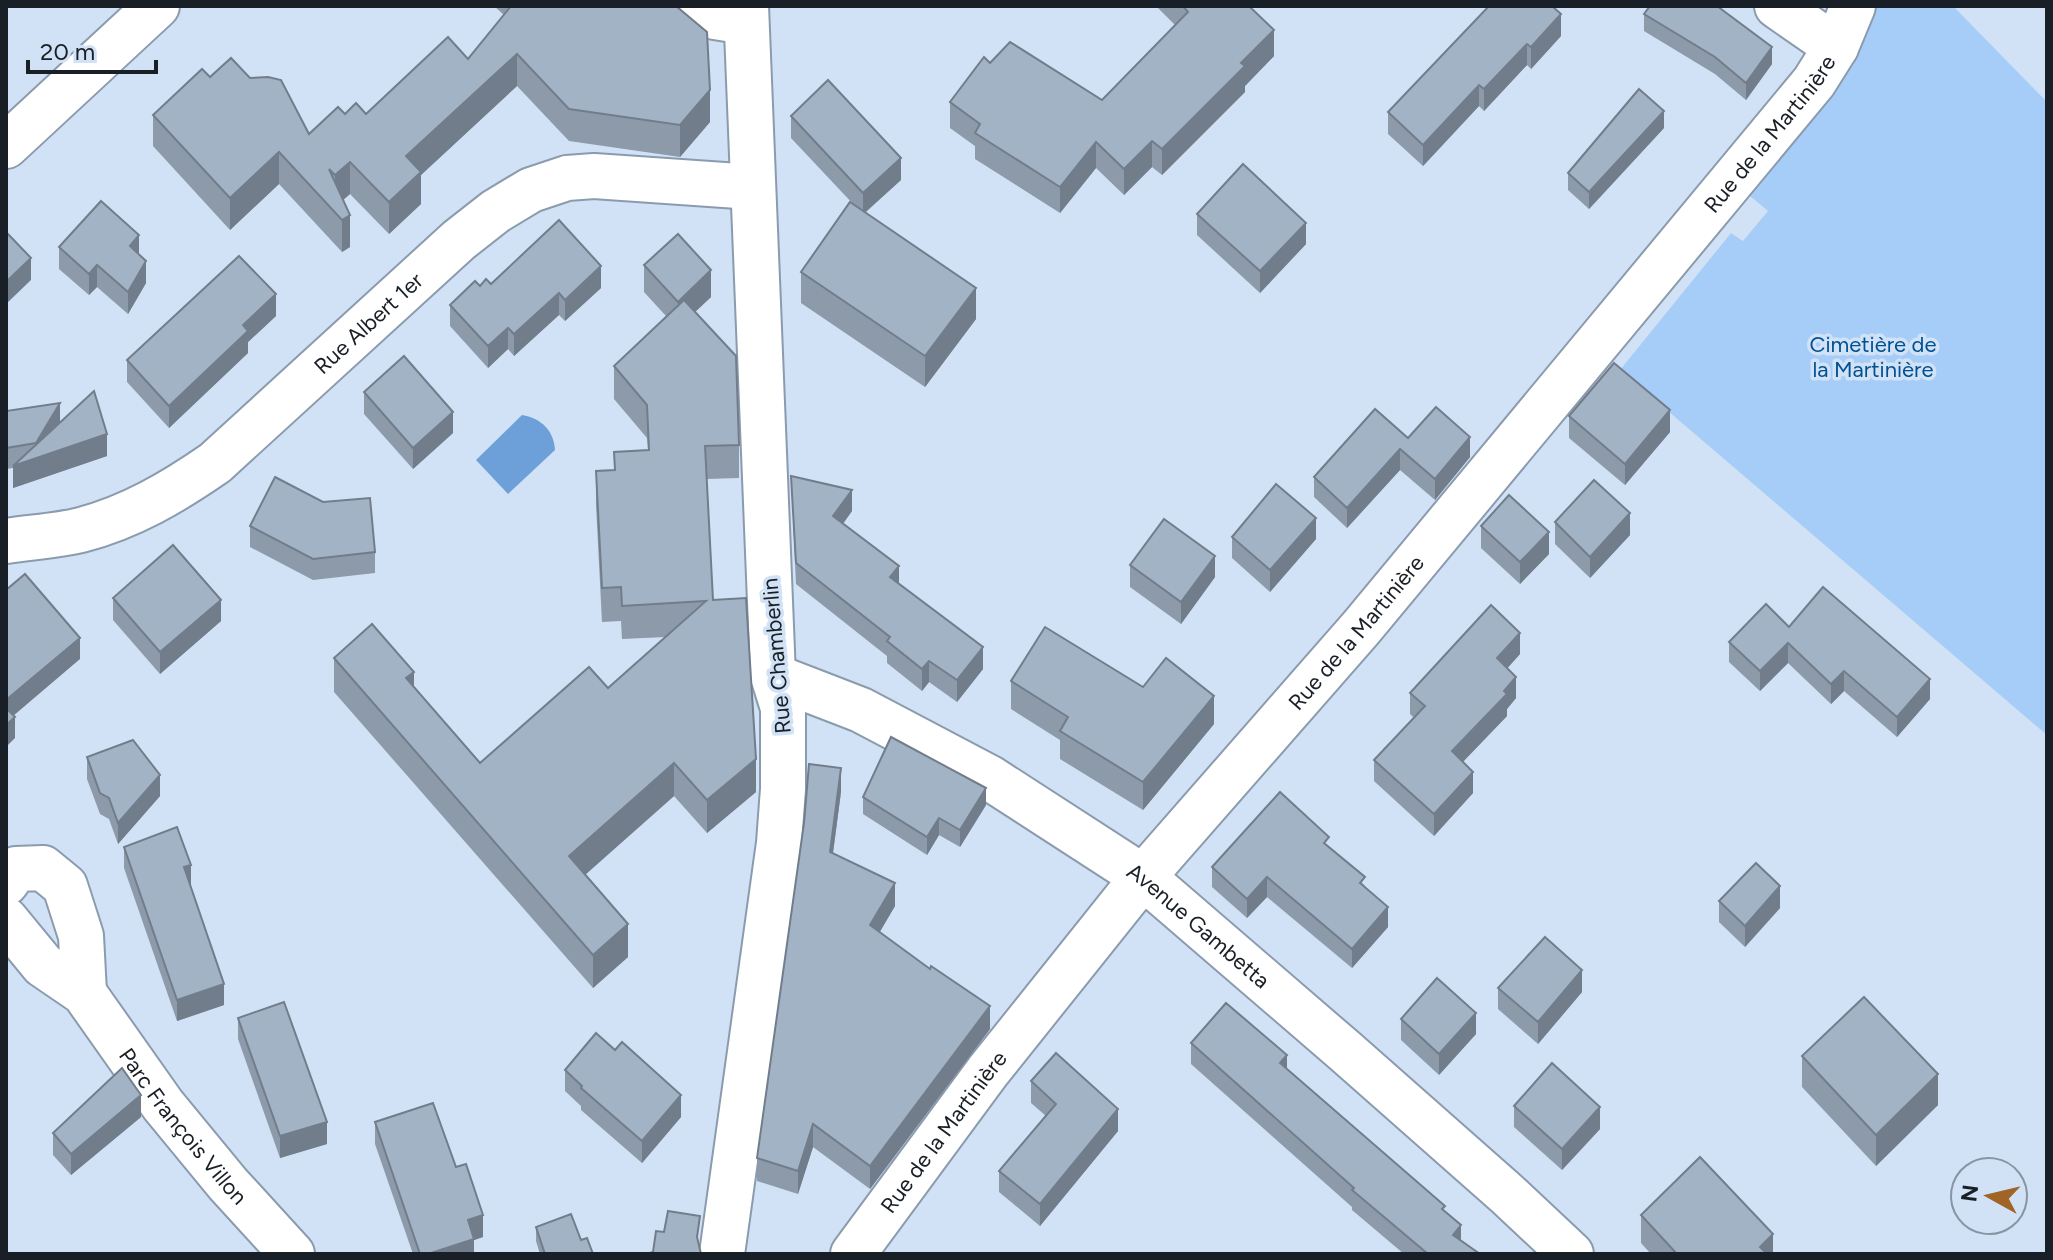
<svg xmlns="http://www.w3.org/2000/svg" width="2053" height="1260" font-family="Figtree,sans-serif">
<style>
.green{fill:#a6cdf8}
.water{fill:#6da0d8}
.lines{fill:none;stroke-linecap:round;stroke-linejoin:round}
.minor-casing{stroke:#8b9bae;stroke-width:48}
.minor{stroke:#fff;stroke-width:44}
.wall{fill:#8c9aaa}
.shaded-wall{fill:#727d8b}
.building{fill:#a3b3c6;stroke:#727d8b;stroke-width:2}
.labels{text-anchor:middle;stroke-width:7;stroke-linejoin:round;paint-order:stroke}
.street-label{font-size:22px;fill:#191f26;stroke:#d1e2f6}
.park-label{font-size:22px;fill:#005194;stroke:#d1e2f6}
</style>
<rect width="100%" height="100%" fill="#d1e2f6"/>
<polygon class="green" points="1875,6 1953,6 2047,102 2047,735 1620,370 1731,233 1743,241 1768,211 1738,186 1839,71"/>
<path class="water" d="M522 415C541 418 554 431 555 450L508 494 476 460Z"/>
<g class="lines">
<defs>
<g id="minor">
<polyline points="690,6 715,17 746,22"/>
<polyline points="1777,6 1836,47"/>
<polyline points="6,146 157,6"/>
<path id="s1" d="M6 541C31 537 57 536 81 530 131 517 173 492 215 463L459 240 496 211 531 190 567 178 594 176 753 187"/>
<path id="s2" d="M773 676 861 710 990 778 1143 877 1345 1051 1507 1194 1571 1254"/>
<polyline points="6,883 16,869 43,868 65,886 81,936 84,993"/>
<path id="s3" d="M6 920 43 965 84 993 163 1105 228 1184 292 1254"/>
<polyline points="722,1254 779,843 783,789 783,708 773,676 746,6"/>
<path id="s4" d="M853 1254 988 1071 1143 877 1361 628 1814 82 1836 47 1853 6"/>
</g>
</defs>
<use href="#minor" class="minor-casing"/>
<use href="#minor" class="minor"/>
</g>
<g class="wall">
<polygon points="494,6 676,6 710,122 680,157 569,141 517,86 421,175 421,204 389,234 350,194 343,200 350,247 342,252 279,184 230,230 153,146 153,115 210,77 250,78 309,134 345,114 366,114 468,59 504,15"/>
<polygon points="1156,6 1249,6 1274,56 1245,86 1245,92 1162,175 1152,167 1124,195 1096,168 1060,213 975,159 975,146 950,128 950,102 1102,100 1175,25"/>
<polygon points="1489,6 1561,36 1531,69 1527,65 1484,111 1479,106 1423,166 1388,134 1388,112"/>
<polygon points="1644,14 1772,64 1746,100 1715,74 1644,31"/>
<polygon points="791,116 901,180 865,213 976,319 925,387 801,303 801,272 855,206 791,138"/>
<polygon points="1664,128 1589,209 1568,190 1568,173"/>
<polygon points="1197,214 1306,244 1260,293 1197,235"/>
<polygon points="59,247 139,254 146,283 128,314 97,287 89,295 59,269"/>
<polygon points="644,265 711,297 695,312 739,445 739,478 707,479 713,600 756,792 707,833 674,796 585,875 628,957 593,988 334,692 334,658 414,687 480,763 608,688 666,637 622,639 621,621 602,622 596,505 596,471 614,470 648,450 647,438 614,399 614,366 666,316 644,292"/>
<polygon points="491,284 601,288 565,321 559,315 514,356 508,349 488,368 450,326 450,305 480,286"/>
<polygon points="276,316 248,342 248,353 169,428 127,382 127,360"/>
<polygon points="364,392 453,433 413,469 364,414"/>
<polygon points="6,411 60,422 107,456 13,488 13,468 6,469"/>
<polygon points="1569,416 1670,432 1625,485 1569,438"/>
<polygon points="1408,438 1470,457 1435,500 1400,470 1347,528 1314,497 1314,477"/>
<polygon points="791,476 852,511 843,524 899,583 983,669 957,702 929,682 922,691 887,663 887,656 796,584"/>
<polygon points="1555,522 1630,535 1590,578 1555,544"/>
<polygon points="250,526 375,552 375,573 313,580 250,547"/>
<polygon points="1481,526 1549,554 1520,584 1481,548"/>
<polygon points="1232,537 1316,539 1270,592 1232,558"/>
<polygon points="1130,565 1215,577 1181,624 1130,587"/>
<polygon points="113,598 221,621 160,674 113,620"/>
<polygon points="1789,627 1930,699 1897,737 1844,691 1831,704 1788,663 1760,691 1729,662 1729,642"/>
<polygon points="1520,654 1507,668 1516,698 1507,709 1507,716 1463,762 1473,793 1434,836 1374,781 1374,760 1414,718 1410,714 1410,693"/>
<polygon points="1011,681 1143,687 1214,724 1143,810 1060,759 1060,740 1011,709"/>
<polygon points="87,757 160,796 118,844 109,819 100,814 87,779"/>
<polygon points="841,792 833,853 895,906 879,932 990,1029 870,1189 813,1147 798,1194 757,1181 757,1158"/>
<polygon points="863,797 986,805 960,847 939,835 927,855 863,814"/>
<polygon points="124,847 191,886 224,1005 177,1021 124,868"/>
<polygon points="1329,847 1365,886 1388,927 1352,968 1267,897 1247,918 1212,887 1212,867"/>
<polygon points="1719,901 1780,908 1745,947 1719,922"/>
<polygon points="1498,988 1582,992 1538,1044 1498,1009"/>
<polygon points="238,1018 327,1144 280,1158 238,1039"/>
<polygon points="1401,1019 1476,1034 1439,1075 1401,1040"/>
<polygon points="1191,1043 1287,1069 1445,1211 1461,1240 1480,1254 1404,1254 1352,1210 1352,1207 1191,1064"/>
<polygon points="1802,1056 1938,1105 1876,1166 1802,1087"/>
<polygon points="565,1070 681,1117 642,1163 581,1110 581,1106 565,1091"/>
<polygon points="1031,1081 1118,1131 1040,1226 999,1192 999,1171 1046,1116 1031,1103"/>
<polygon points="1514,1106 1600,1129 1562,1170 1514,1127"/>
<polygon points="141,1117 71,1175 53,1155 53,1133"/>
<polygon points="375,1122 456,1167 483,1237 474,1240 474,1254 413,1254 375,1144"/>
<polygon points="1641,1215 1773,1254 1651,1254 1641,1243"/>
<polygon points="536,1227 581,1240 593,1254 540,1254 536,1241"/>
</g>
<g class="shaded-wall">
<polygon points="1561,14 1561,36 1531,69 1531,47"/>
<polygon points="8,26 8,47 6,49 6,28"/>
<polygon points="1274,30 1274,56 1245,86 1245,92 1162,175 1162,149 1241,63"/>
<polygon points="1527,44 1527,65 1484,111 1484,89"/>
<polygon points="1772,47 1772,64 1746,100 1746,83"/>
<polygon points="517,54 517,86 421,175 421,204 389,234 389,202 406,156"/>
<polygon points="1479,85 1479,106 1423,166 1423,145"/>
<polygon points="710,90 710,122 680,157 680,125"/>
<polygon points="1664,111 1664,128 1589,209 1589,192"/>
<polygon points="1152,141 1152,167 1124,195 1124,169"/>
<polygon points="1096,142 1096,168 1060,213 1060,187"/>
<polygon points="279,152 279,184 230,230 230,198"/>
<polygon points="901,158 901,180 863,214 863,193"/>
<polygon points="350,162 350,194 335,207 335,175"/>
<polygon points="350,215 350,247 342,252 342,220"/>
<polygon points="1306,223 1306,244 1260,293 1260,271"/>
<polygon points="139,235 139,257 130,246"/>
<polygon points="31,258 31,280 6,304 6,282"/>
<polygon points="146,261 146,283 128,314 128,292"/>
<polygon points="97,265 97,287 89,295 89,274"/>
<polygon points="601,266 601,288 565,321 565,300"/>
<polygon points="711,270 711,297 678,328 678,302"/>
<polygon points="976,288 976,319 925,387 925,356"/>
<polygon points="559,293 559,315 514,356 514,334"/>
<polygon points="276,294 276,316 248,342 248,353 169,428 169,406 243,325"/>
<polygon points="508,328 508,349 488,368 488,346"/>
<polygon points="60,403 60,424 107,434 107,456 13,488 13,466 36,458 36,443"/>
<polygon points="1670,410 1670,432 1625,485 1625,464"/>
<polygon points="453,412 453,433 413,469 413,448"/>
<polygon points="1470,437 1470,457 1435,500 1435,479"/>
<polygon points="1400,449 1400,470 1347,528 1347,508"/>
<polygon points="852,490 852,511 833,537 833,516"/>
<polygon points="1630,513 1630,535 1590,578 1590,557"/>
<polygon points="1316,518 1316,539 1270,592 1270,570"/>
<polygon points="1549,532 1549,554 1520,584 1520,562"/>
<polygon points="1215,556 1215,577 1181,624 1181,602"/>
<polygon points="899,566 899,587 890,577"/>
<polygon points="221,600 221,621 160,674 160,652"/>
<polygon points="1520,633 1520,654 1497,680 1497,658"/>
<polygon points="80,638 80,659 6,722 6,700"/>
<polygon points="1788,643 1788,663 1760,691 1760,671"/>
<polygon points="983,647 983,669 957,702 957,680"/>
<polygon points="929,661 929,682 922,691 922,669"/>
<polygon points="1844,671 1844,691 1831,704 1831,684"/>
<polygon points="414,672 414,705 406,678"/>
<polygon points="1516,677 1516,698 1507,709 1507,716 1452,773 1452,751"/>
<polygon points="1930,679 1930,699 1897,737 1897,717"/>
<polygon points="1214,696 1214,724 1143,810 1143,782"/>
<polygon points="15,717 15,738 6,747 6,725"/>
<polygon points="756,759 756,792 707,833 707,800"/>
<polygon points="674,763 674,796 569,889 569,856"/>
<polygon points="841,768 841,792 830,875 830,852"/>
<polygon points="1473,772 1473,793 1434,836 1434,814"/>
<polygon points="160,775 160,796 118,844 118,823"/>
<polygon points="986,788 986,805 960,847 960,830"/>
<polygon points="939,818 939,835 927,855 927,837"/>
<polygon points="191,865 191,886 184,888 184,867"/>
<polygon points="1267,877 1267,897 1247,918 1247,899"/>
<polygon points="895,883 895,906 870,949 870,925"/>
<polygon points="1780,886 1780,908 1745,947 1745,926"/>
<polygon points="1388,907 1388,927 1352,968 1352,949"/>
<polygon points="628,924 628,957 593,988 593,955"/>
<polygon points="1582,970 1582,992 1538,1044 1538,1022"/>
<polygon points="224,984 224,1005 177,1021 177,1000"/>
<polygon points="990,1006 990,1029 870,1189 870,1166"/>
<polygon points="1476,1013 1476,1034 1439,1075 1439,1054"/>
<polygon points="1287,1055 1287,1075 1280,1063"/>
<polygon points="1938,1074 1938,1105 1876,1166 1876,1135"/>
<polygon points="141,1095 141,1117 71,1175 71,1154"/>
<polygon points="681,1095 681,1117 642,1163 642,1141"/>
<polygon points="1600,1107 1600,1129 1562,1170 1562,1149"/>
<polygon points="1118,1109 1118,1131 1040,1226 1040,1204"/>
<polygon points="327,1122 327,1144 280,1158 280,1136"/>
<polygon points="813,1124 813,1147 798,1194 798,1171"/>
<polygon points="483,1215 483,1237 474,1240 474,1254 428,1254 468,1220"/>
<polygon points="1461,1225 1461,1246 1453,1235"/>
<polygon points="1773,1234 1773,1254 1760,1254 1760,1247"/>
</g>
<g class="building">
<polygon points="511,6 676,6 707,32 710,90 680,125 569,109 517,54 406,156 421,172 389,202 350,162 335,175 329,169 350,215 342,220 279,152 230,198 153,115 202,69 210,77 231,58 250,78 268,77 281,80 309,134 338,107 345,114 356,103 366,114 448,37 468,59"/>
<polygon points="1183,6 1249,6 1274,30 1241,63 1245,66 1162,149 1152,141 1124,169 1096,142 1060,187 975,133 980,124 950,102 984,57 990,63 1010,42 1102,100 1188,12"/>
<polygon points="1489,6 1552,6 1561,14 1531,47 1527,44 1484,89 1479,85 1423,145 1388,112"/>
<polygon points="1650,6 1717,6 1772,47 1746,83 1715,57 1644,14"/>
<polygon points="828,80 901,158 863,193 791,116"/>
<polygon points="1639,89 1664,111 1589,192 1568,173"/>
<polygon points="1243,164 1306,223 1260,271 1197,214"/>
<polygon points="101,201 139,235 130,246 146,261 128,292 97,265 89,274 59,247"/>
<polygon points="850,202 976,288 925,356 801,272"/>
<polygon points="559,220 601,266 565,300 559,293 514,334 508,328 488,346 450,305 475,281 480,286 486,279 491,284"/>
<polygon points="6,232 31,258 6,282"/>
<polygon points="678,234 711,270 678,302 644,265"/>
<polygon points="239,256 276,294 243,325 248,331 169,406 127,360"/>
<polygon points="684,300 736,356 739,445 705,446 713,600 746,598 756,759 707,800 674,763 569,856 628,924 593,955 334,658 372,624 414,672 406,678 480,763 589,667 608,688 706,601 622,606 621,587 602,588 596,471 615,470 614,452 649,450 647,405 614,366"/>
<polygon points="404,356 453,412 413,448 364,392"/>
<polygon points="1614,363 1670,410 1625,464 1569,416"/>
<polygon points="94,391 107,434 13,466"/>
<polygon points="60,403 36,443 6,448 6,411"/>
<polygon points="1436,407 1470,437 1435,479 1400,449 1347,508 1314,477 1375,409 1408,438"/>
<polygon points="791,476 852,490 833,516 899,566 890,577 983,647 957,680 929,661 922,669 887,641 890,637 796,563"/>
<polygon points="275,477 323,502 370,498 375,552 313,559 250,526"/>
<polygon points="1594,480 1630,513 1590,557 1555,522"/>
<polygon points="1276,484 1316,518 1270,570 1232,537"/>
<polygon points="1509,495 1549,532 1520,562 1481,526"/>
<polygon points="1164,519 1215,556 1181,602 1130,565"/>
<polygon points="173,545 221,600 160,652 113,598"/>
<polygon points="25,574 80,638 6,700 6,590"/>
<polygon points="1823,587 1930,679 1897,717 1844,671 1831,684 1788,643 1760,671 1729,642 1766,604 1789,627"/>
<polygon points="1491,605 1520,633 1497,658 1516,677 1504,691 1507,694 1452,751 1473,772 1434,814 1374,760 1425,706 1410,693"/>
<polygon points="1045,627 1143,687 1166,658 1214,696 1143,782 1060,731 1068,717 1011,681"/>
<polygon points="6,708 15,717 6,725"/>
<polygon points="891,737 986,788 960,830 939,818 927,837 863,797"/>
<polygon points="133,740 160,775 118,823 109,798 100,793 87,757"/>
<polygon points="809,764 841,768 830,852 895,883 870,925 930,969 931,966 990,1006 870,1166 813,1124 798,1171 757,1158 804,823"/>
<polygon points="1280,792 1329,837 1324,843 1365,877 1360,883 1388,907 1352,949 1267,877 1247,899 1212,867"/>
<polygon points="177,827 191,865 184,867 224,984 177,1000 124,847"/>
<polygon points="1756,863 1780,886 1745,926 1719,901"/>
<polygon points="1545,937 1582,970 1538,1022 1498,988"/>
<polygon points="1437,978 1476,1013 1439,1054 1401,1019"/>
<polygon points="1864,997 1938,1074 1876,1135 1802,1056"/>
<polygon points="284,1002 327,1122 280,1136 238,1018"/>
<polygon points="1226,1003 1287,1055 1280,1063 1445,1206 1442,1209 1461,1225 1453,1235 1480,1254 1428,1254 1352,1190 1354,1188 1191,1043"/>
<polygon points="596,1033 615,1050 622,1042 681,1095 642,1141 581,1088 582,1086 565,1070"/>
<polygon points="1056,1053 1118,1109 1040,1204 999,1171 1056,1104 1031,1081"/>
<polygon points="1552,1063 1600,1107 1562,1149 1514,1106"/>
<polygon points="122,1068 141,1095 71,1154 53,1133"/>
<polygon points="433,1103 456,1167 466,1164 483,1215 468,1220 474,1239 428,1254 420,1254 375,1122"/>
<polygon points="1700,1157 1773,1234 1760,1247 1767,1254 1677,1254 1641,1215"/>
<polygon points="668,1211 700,1216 697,1237 701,1254 646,1254 653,1252 656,1231 664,1232"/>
<polygon points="571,1214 581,1240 587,1238 593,1254 545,1254 536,1227"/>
</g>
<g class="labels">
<g class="street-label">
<text dy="8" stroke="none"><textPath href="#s4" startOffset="1448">Rue de la Martinière</textPath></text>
<text dy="8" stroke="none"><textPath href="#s1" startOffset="434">Rue Albert 1er</textPath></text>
<text dy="8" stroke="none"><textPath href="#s4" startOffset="800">Rue de la Martinière</textPath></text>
<text transform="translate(776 656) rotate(-95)" y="8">Rue Chamberlin</text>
<text dy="8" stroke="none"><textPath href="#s2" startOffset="496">Avenue Gambetta</textPath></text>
<text dy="8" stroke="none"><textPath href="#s3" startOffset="274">Parc François Villon</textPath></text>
<text dy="8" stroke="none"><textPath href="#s4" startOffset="152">Rue de la Martinière</textPath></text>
</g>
<g class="park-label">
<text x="1873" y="352">Cimetière de<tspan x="1873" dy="25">la Martinière</tspan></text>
</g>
</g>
<rect width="2053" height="1260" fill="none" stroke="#191f26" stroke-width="16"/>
<g transform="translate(1989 1196) rotate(278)"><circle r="38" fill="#d1e2f6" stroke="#8794a3" stroke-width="2"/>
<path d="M0-6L14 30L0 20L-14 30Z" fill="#a06426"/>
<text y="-12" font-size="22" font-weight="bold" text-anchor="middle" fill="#191f26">N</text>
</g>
<path d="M28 60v12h128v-12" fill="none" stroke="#191f26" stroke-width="4"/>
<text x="40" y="60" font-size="24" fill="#191f26" stroke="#d1e2f6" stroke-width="6" paint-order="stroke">20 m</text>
</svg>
